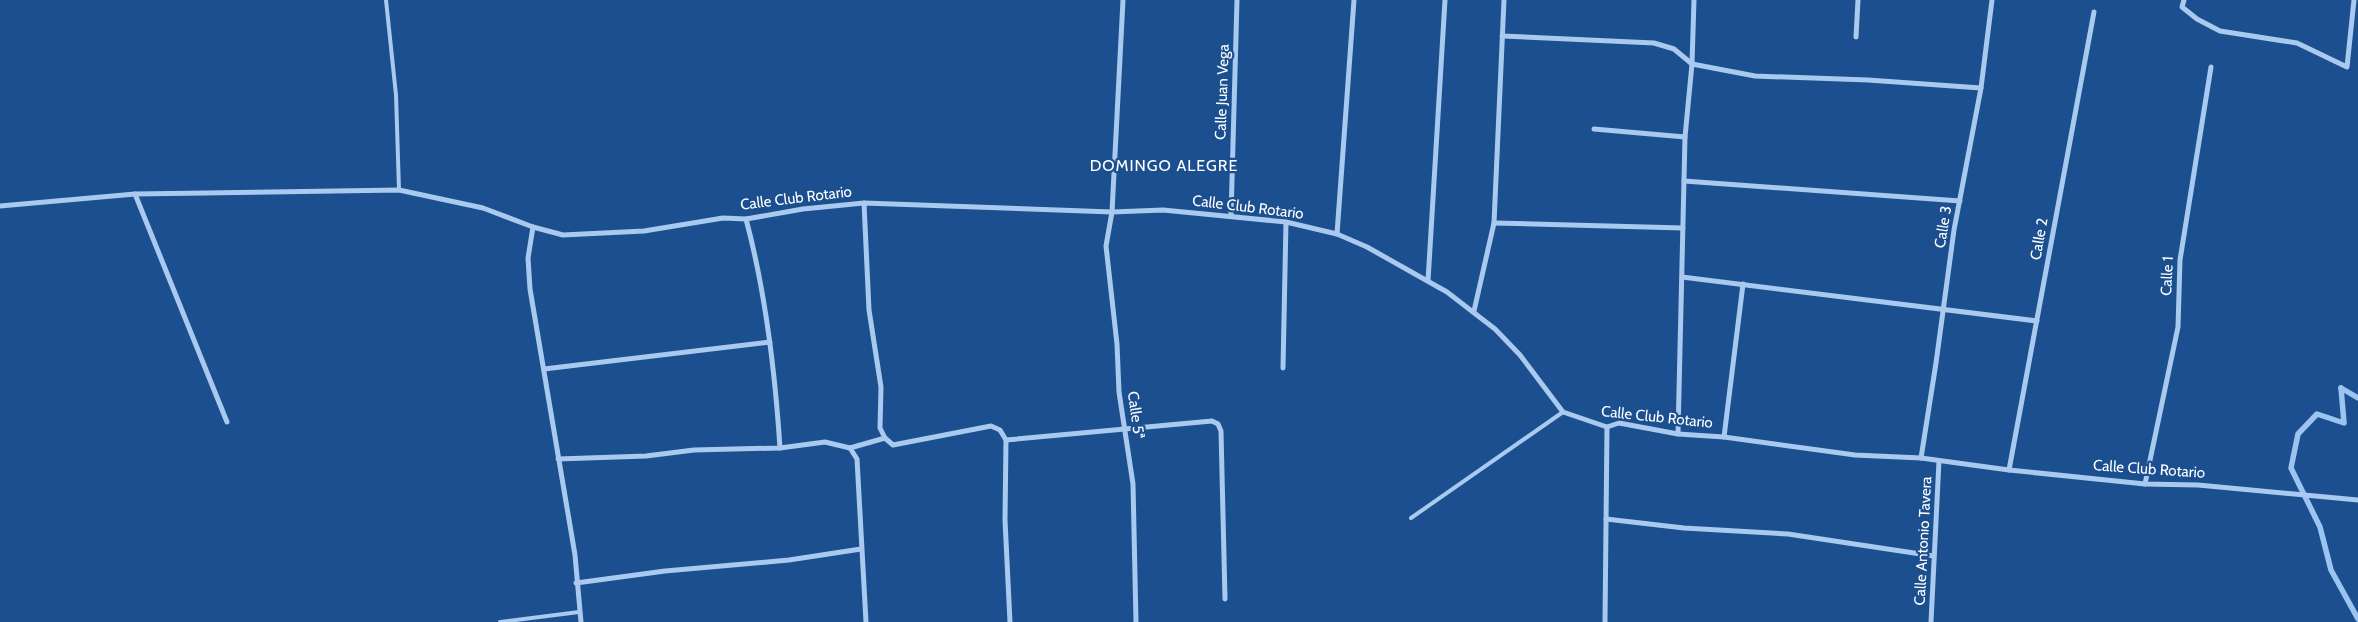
<svg xmlns="http://www.w3.org/2000/svg" width="2358" height="622" font-family="Cabin,sans-serif">
<style>
.lines{fill:none;stroke-linecap:round;stroke-linejoin:round}
.stream{stroke:#9cc4f0;stroke-width:5.5}
.lane{stroke:#a9c9ee;stroke-width:4}
.street{stroke:#a9c9ee;stroke-width:5}
.labels{text-anchor:middle;stroke-width:4.5;stroke-linejoin:round;paint-order:stroke}
.street-label{font-size:15px;fill:#fff;stroke:#1b4f8f}
.neighbourhood-label{font-size:16px;letter-spacing:1px;fill:#fff;stroke:#1b4f8f}
</style>
<rect width="100%" height="100%" fill="#1b4f8f"/>
<g class="lines">
<g class="stream">
<polyline points="2341,388 2344,423 2317,414 2298,434 2291,468 2320,527 2331,570 2358,619"/>
<polyline points="2341,388 2358,398"/>
</g>
<g class="lane">
<polyline points="386,0 396,95 399,190"/>
<polyline points="1411,518 1563,412"/>
<polyline points="500,622 579,612"/>
</g>
<g class="street">
<polyline points="1123,0 1112,212 1106,246 1117,344 1119,392 1133,484 1136,622"/>
<polyline points="2184,0 2182,7 2197,19 2220,31 2297,43 2347,67 2354,0"/>
<polyline points="1502,36 1654,43 1674,49 1692,64 1755,76 1868,80 1981,88"/>
<polyline points="1856,37 1858,0"/>
<polyline points="1594,129 1685,137"/>
<polyline points="1684,181 1960,201"/>
<polyline points="135,194 227,422"/>
<polyline points="864,203 869,310 881,387 880,428 885,438 893,445 991,426 1000,430 1006,440 1005,520 1010,622"/>
<polyline points="0,206 135,194 399,190 483,208 533,227 563,235 644,231 723,218 746,219 803,209 864,203 1112,212 1163,210 1286,222 1337,234 1367,247 1447,292 1495,329 1520,355 1563,412 1607,427 1619,423 1678,434 1724,437 1855,455 1921,458 2009,470 2145,484 2198,485 2358,500"/>
<polyline points="1231,216 1237,0"/>
<path d="M746 219C766 294 775 371 780 448"/>
<polyline points="1494,223 1683,228"/>
<polyline points="533,227 528,258 530,289 575,555 581,622"/>
<polyline points="1337,234 1354,0"/>
<polyline points="1682,277 2037,321"/>
<polyline points="1428,281 1445,0"/>
<polyline points="1474,311 1494,223 1504,0"/>
<polyline points="1283,368 1286,222"/>
<polyline points="544,369 770,342"/>
<polyline points="1678,434 1685,137 1692,64 1694,0"/>
<polyline points="1724,437 1743,284"/>
<polyline points="1006,440 1212,421 1218,424 1221,431 1225,599"/>
<polyline points="850,448 885,438"/>
<polyline points="1921,458 1936,363 1954,230 1981,88 1992,0"/>
<polyline points="558,459 646,456 694,450 780,448 825,442 850,448 857,459 866,622"/>
<polyline points="2009,470 2094,12"/>
<polyline points="2145,484 2178,327 2180,260 2211,67"/>
<polyline points="1606,519 1684,528 1788,534 1934,556"/>
<polyline points="576,583 665,571 789,560 861,549"/>
<polyline points="1605,622 1607,427"/>
<polyline points="1931,622 1939,461"/>
</g>
</g>
<g class="labels">
<g class="street-label">
<text transform="translate(1222 92) rotate(-88)" y="5">Calle Juan Vega</text>
<text transform="translate(796 198) rotate(-7)" y="5">Calle Club Rotario</text>
<text transform="translate(1248 207) rotate(7)" y="5">Calle Club Rotario</text>
<text transform="translate(1943 227) rotate(-81)" y="5">Calle 3</text>
<text transform="translate(2039 239) rotate(-80)" y="5">Calle 2</text>
<text transform="translate(2167 276) rotate(-87)" y="5">Calle 1</text>
<text transform="translate(1136 415) rotate(82)" y="5">Calle 5ª</text>
<text transform="translate(1657 417) rotate(6)" y="5">Calle Club Rotario</text>
<text transform="translate(2149 469) rotate(4)" y="5">Calle Club Rotario</text>
<text transform="translate(1923 541) rotate(-87)" y="5">Calle Antonio Tavera</text>
</g>
<g class="neighbourhood-label">
<text x="1164" y="171">DOMINGO ALEGRE</text>
</g>
</g>
</svg>
